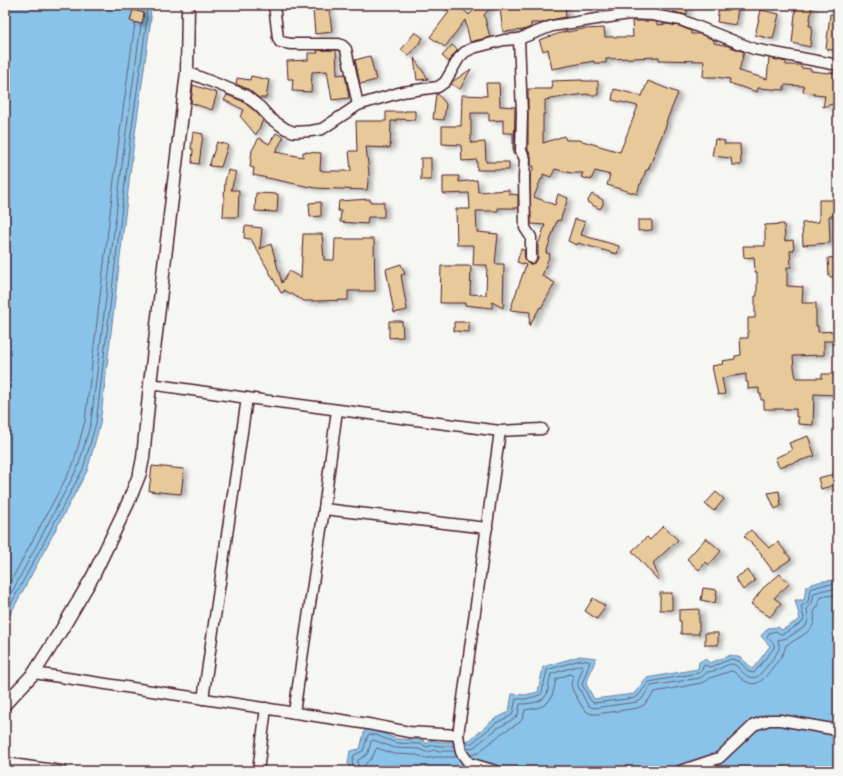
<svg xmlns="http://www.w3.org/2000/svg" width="843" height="776" font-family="'Architects Daughter',sans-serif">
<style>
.water{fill:#8ac3e9;stroke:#70819d}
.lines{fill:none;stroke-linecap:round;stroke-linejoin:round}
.shore{stroke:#646177;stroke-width:1}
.building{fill:#e7c99a;stroke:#4a1f2b;filter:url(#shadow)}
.minor-casing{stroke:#4a1f2b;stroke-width:13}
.tertiary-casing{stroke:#4a1f2b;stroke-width:15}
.minor{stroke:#f6f6f2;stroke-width:10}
.tertiary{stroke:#f6f6f2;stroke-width:12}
</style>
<defs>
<filter id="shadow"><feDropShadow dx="4.5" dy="2.5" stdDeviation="2" flood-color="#0004"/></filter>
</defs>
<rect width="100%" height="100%" fill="#f6f6f2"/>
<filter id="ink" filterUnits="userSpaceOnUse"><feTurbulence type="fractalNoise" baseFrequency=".025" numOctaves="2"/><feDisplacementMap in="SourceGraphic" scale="8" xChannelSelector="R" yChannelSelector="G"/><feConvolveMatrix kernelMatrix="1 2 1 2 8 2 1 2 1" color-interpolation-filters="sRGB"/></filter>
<g filter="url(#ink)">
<g class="water">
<polygon points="5,5 150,5 151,18 134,141 100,424 87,471 5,624"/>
<polygon points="838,580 838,771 347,771 350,769 348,764 350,751 360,749 365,729 377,731 397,739 423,740 427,744 430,740 440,742 452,742 470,740 493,720 509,712 512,694 525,695 538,692 543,667 580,656 596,658 586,684 594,699 634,694 646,678 698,669 699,662 705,659 710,663 731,655 741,658 753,669 770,646 761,636 768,628 778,627 782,630 800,619 795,600 804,600 806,586 822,581"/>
</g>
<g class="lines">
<g class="shore">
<polyline points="5,592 73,465 85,421 119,139 135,23"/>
<polyline points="5,605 78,467 91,422 125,140 141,25"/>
<polyline points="5,615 83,469 96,423 130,141 147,19 146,5"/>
<polyline points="466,744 472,743 496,723 512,715 513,712 516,699 526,699 540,695 542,692 547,670 580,660 588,661 590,662 582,684 590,700 594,703 635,698 638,696 649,682 698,673 702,670 704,665 711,667 731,659 739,661 749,672 754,673 774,648 774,644 767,637 769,633 776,631 780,634 783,634 803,622 804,618 801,606 808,602 810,589 823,585 838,584"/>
<path d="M467 749 474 747 498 728 515 718 518 715 520 704C528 704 543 703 547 694 549 687 549 680 551 674L580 665H582L583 667 578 681V686L587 704 589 706 594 708 637 702 641 700 651 686 700 678 703 676 707 672C716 672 724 665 731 664 739 664 742 675 749 677 752 678 755 678 758 676 761 674 778 653 779 649 780 646 778 642 778 640L787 638 806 626 808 620 807 609 812 603 814 593 824 590 838 589"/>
<path d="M471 755 478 753 502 733 519 723 523 718 525 710C536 708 549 707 552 695 554 690 555 685 556 679L570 674 573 676 571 684 573 691 583 708 587 712 592 714H597L638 708 645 704 655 692 701 683 705 682 710 678 731 671H733C753 690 758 687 773 667 779 660 784 654 786 645 791 643 795 640 800 637 811 630 816 626 814 612L818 606 820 598 825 596 838 595"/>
<polyline points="354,771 354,768 352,763 354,755 363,751 368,735 369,734 376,735 396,743 421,744 427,747 433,745 440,746 454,746"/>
<path d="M359 771C359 767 357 764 358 760 369 754 368 754 371 741L373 740 395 748 419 749 426 752H429L434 750 440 751H455"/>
<polyline points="365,771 365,764 372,758 376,749 377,748 394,754 417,755 425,758 429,758 435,757 457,757"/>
</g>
</g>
<g class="building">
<polygon points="440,5 458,5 469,15 478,5 493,5 484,15 490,37 470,42 465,20 445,47 430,37 449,12"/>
<polygon points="542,5 565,5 566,17 551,20 542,23 531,23 531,27 523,30 503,32 500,9"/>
<polygon points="636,5 656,5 656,9 637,8"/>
<polygon points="674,5 687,5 687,15 674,12"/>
<polygon points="719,5 738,5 736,25 717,22"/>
<polygon points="796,5 812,5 809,26 812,26 810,47 792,43"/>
<polygon points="329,8 332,32 315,34 313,10"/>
<polygon points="133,10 144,13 142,24 130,21"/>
<polygon points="761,10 779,14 773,39 755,35"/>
<polygon points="830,14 838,14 838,51 826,49"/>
<polygon points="632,21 651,21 657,22 657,25 666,24 679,26 691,31 691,34 700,34 714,40 714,43 728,46 744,52 739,71 767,79 769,58 786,62 786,65 801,65 801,68 811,69 811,71 829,73 829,72 838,74 838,102 823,107 825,96 814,95 814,93 803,92 804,86 784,85 784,90 758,88 757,92 729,83 730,79 716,77 703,77 704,61 659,60 659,57 606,59 606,63 594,63 594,61 552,69 548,49 543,51 539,40 567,31 567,32 583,29 604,28 605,37 633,37"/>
<polygon points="415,32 423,38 409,56 401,50"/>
<polygon points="452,45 458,50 453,55 449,62 442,56"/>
<polygon points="317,50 336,50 337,75 345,74 349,98 332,100 327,71 312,72 311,92 292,91 293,79 288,79 287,61 308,60 308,53 318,53"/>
<polygon points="370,56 376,80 360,84 355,60"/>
<polygon points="414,58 428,79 417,80"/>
<polygon points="471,69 460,89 451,84 452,82"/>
<polygon points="251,76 269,80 266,98 259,98 248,89 236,84 237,78 250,80"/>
<polygon points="582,80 582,81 598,81 598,95 588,95 588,94 569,96 545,100 545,114 543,114 543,143 564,136 566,140 579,140 620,152 638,106 612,100 614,89 642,96 648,81 678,93 666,122 667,123 648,170 646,170 641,184 640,184 637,194 607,185 610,175 595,171 591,180 581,177 583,173 571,173 555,169 551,177 543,174 543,179 541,179 534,197 555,205 558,194 568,198 560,221 557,220 546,253 550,254 542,276 555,283 541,308 540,307 529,326 530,312 510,310 526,265 517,262 521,249 524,250 525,258 527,263 531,264 536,262 538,258 538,245 545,225 531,224 530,177 534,166 531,166 531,156 528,150 528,89 552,89 552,86 553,86 551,81"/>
<polygon points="486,83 499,83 500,106 515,107 514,151 515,154 513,154 513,133 503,133 503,120 489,121 489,113 471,113 471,143 485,142 486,162 509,162 509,170 477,170 477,160 462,161 461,145 442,144 442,126 461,126 462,95 487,96"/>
<polygon points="193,85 217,93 212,110 191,103"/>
<polygon points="436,94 438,94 446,104 444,120 433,119"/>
<polygon points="227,95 242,101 256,112 263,120 256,135 240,116 244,110 224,100"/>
<polygon points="405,111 415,111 415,120 396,119 396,121 391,121 390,148 366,147 369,173 367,190 315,188 253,175 254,168 250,167 252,150 259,138 269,144 276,133 284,137 275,152 303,157 303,152 321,153 320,170 322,170 322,171 351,171 349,151 357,151 356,121 386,121 386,112 405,112"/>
<polygon points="193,132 203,134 199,164 192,163 193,149 191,149"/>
<polygon points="715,139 725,141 724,144 740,144 741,165 732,165 731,158 712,156"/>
<polygon points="217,142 228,145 221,167 209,166"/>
<rect x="421" y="158" width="10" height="22"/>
<polygon points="228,170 236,172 231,190 239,190 238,217 223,217 225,181"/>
<polygon points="443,176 459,176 459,182 477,180 478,192 509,190 509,194 518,195 518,208 498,208 498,211 476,211 477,232 498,234 495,264 504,264 503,308 492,302 492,308 465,305 465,303 440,303 441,266 471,266 470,294 486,295 487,265 473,265 474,245 457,245 456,209 470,209 469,193 443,194"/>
<polygon points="256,193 278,194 277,212 255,211"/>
<polygon points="592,194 603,200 603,204 600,209 587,202"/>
<polygon points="370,199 370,202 384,202 384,217 368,217 367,224 340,222 341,211 338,211 339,201"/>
<polygon points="819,200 834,200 834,216 829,216 830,243 803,245 802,223 819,222"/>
<polygon points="321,202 321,216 310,217 309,203"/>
<polygon points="575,219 585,222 581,235 619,246 617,254 578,243 577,245 568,241"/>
<polygon points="638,220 652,220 652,230 638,231"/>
<polygon points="784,224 785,241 793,240 794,250 790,251 791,267 787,267 787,286 803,287 802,303 816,303 816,326 818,326 818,332 838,331 838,341 824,341 824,355 793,356 794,367 796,378 822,378 822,374 836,374 836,395 814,394 813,425 798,424 798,417 796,417 796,409 764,409 764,400 761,400 761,394 759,394 759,388 748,389 748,382 746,382 746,374 722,378 725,394 718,395 712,366 723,364 722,361 735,359 735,356 741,355 740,338 748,338 748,318 755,318 755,296 757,296 757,272 755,272 754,257 744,258 743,246 765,246 765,225"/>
<polygon points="245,226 262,228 260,249 271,244 282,283 289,271 301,278 303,234 322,234 324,260 334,260 335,239 374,239 375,291 348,291 348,300 316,301 304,301 284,290 284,292 281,293 251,239 244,238"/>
<polygon points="838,257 838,276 829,277 828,258"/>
<polygon points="401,264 405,274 401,275 407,310 394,313 386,269"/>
<polygon points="389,321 402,321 403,337 389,338"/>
<polygon points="454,322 469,322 469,332 454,331"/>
<polygon points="808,436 815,456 779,467 775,458 792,450 789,443"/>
<polygon points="152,466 184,469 181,494 149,491"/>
<polygon points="834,474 837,484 821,489 818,478"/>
<polygon points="779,491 781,506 775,509 768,493"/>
<polygon points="716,492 724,499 714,511 705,504"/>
<polygon points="663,526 678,540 653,563 659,579 658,580 632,551 647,537 650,540"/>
<polygon points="751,530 769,548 778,542 791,559 773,571 761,555 762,554 744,536"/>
<polygon points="706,538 721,551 709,565 706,562 699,570 687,559"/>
<polygon points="748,570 755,581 743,590 735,578"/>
<polygon points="780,574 789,584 774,598 781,603 770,617 751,604 763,588"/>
<polygon points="703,588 717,590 715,603 701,600"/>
<rect x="660" y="593" width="12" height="17"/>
<polygon points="593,598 605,606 597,619 585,611"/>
<polygon points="699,609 699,634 681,634 681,621 679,621 679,610"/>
<rect x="705" y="633" width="13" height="12"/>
</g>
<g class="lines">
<defs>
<g id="minor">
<polyline points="274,5 278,38 280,42 291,44 339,44 343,46 346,49 358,105"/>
<polyline points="519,39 522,113 521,151 525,159 524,177 525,228 531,237 531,258"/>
<polyline points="187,72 245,95 260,107 271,119 286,129 294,132 311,131 322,129 358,105 402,92 438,87 445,82 459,58 465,52 473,48 504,40 519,39 552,26 629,14 652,15 681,20 754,49 838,65"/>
<polyline points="150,384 247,398 500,431 542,429"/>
<polyline points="324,509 487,528"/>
<polyline points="34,673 368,724 409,732 458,735"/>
<polyline points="203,699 247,398"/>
<polyline points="294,713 324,509 337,410"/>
<polyline points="5,763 61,771"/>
<polyline points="258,771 266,708"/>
<polyline points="496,771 469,763 461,752 458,735 500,431"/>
<polyline points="680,771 719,758 754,725 769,720 780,720 838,730"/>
</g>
<polyline id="tertiary" points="5,704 34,673 62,629 93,576 128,503 140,473 143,458 150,384 187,72 188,5"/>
</defs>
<use href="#minor" class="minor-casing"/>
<use href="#tertiary" class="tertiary-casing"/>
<use href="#minor" class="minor"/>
<use href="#tertiary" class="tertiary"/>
</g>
</g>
<rect width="843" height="776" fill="none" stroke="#f6f6f2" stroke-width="20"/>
<rect x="10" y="10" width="823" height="756" fill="none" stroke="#4a1f2b" stroke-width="1.5" filter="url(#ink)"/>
</svg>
